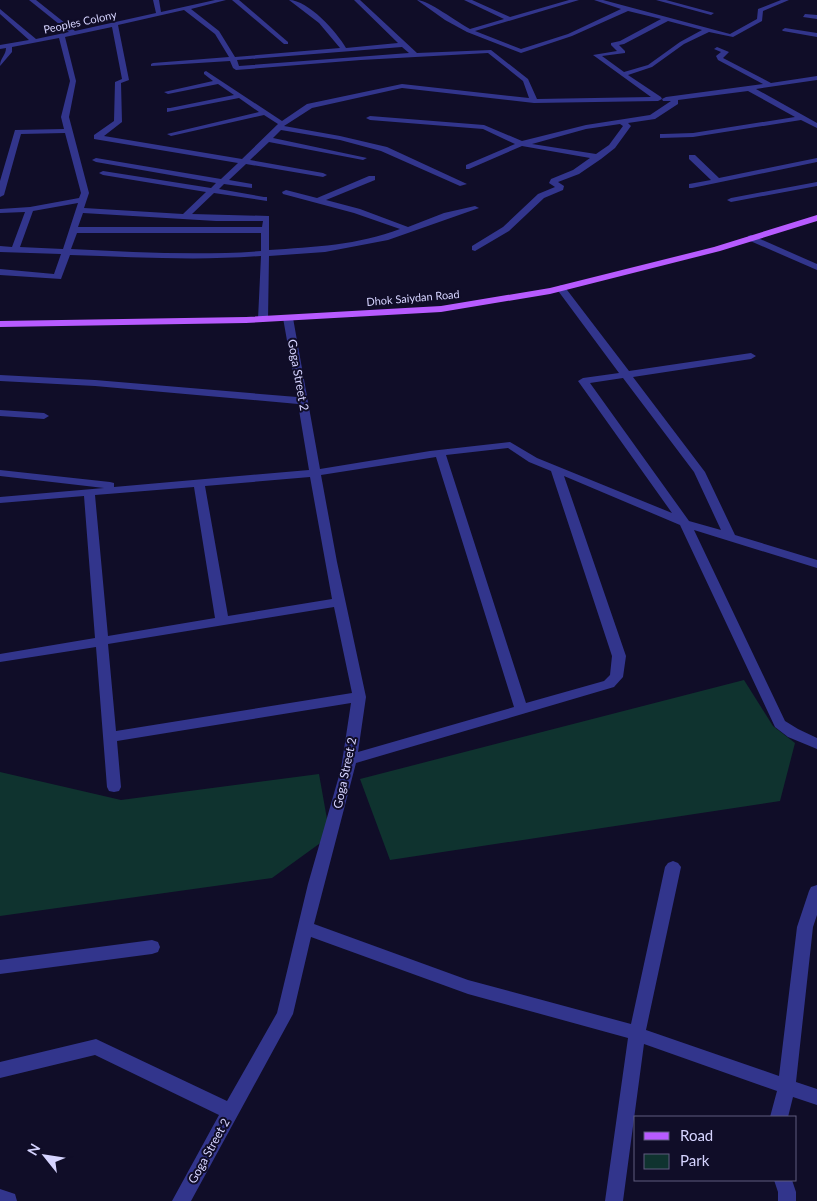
<svg xmlns="http://www.w3.org/2000/svg" width="817" height="1201" font-family="Lato,sans-serif">
<style>
.green{fill:#0f332f}
.lines{fill:none;stroke-linecap:round;stroke-linejoin:round}
.minor{fill:#32358c;fill-rule:evenodd}
.major{fill:#b75bff;fill-rule:evenodd}
.labels{text-anchor:middle;stroke-width:4;stroke-linejoin:round;paint-order:stroke}
.far-street-label{font-size:11px;fill:#d6d4ff;stroke:#100d28}
.street-label{font-size:12px;fill:#d6d4ff;stroke:#100d28}
</style>
<rect width="100%" height="100%" fill="#100d28"/>
<g class="green">
<polygon points="744,680 773,726 795,743 780,801 390,860 360,779"/>
<polygon points="0,772 121,800 319,774 330,836 272,878 0,916"/>
</g>
<g class="lines">
<g class="minor">
<path d="M29 0H36L75 31 156 13 153 0H159L161 12 215 0H226L191 9 219 31 235 57 340 48 319 23 289 0C308 0 337 32 346 48L398 43 354 0H360L417 53 491 50 528 79 537 99 651 97 593 55 617 51 611 45V43L620 41 661 19 628 11 572 36 521 53 467 32 445 20 417 0C428 0 457 22 470 29L504 19 464 0H472L510 17 569 0H579L475 31 521 49 568 34 621 9 594 0H603L730 34 757 19 758 9 781 0H789L763 11 762 21 733 37 709 32 684 44 652 67 628 75 661 97 662 99 658 101 534 103 402 88 312 108 284 126 340 136 387 147 467 184 460 186 381 151 340 140 281 130 273 138 367 158 363 160 269 142 250 160 323 173 327 175 323 177 246 164 229 180 252 184V188L224 184 219 189 264 197H267V201L214 193 192 214 269 216V250C313 247 359 245 400 229L354 213 283 194 282 192 286 190 317 198 369 176H375V180L326 200 360 209 408 227 444 213 475 206 479 208 388 240 325 252 269 256 268 319 263 322 258 319 261 256C197 261 133 257 70 255L61 279 0 275V269L54 274 61 254 0 252V246L12 247 25 212 0 213V209L30 207 79 198 81 193 65 133 21 134 4 195 0 197V181L15 130 64 129 61 117 70 81 59 38 12 47V52L0 66C0 58 6 55 6 48L0 49V45L29 40 0 14V9L36 39 69 32ZM184 10 215 34 229 57 153 63 151 64V66L230 61 233 68 236 70 361 60 488 53 523 81 529 98 402 84 307 104 282 121 206 71 204 72V74L213 81 164 92 168 94 218 84 234 95 170 108H167V112L239 98 259 112 167 134 171 136 264 115 278 124 242 159 104 136 122 122 121 83 129 80 118 25ZM668 21 702 30 680 42 648 65 624 72 602 56 625 53V51L619 45 624 44ZM112 27 122 79 115 82 114 121 94 135V139L238 163 221 179 96 158 92 160 96 162 216 183 211 188 103 171 99 173 103 175 206 192 183 214 84 208 89 193 69 117 76 81 65 37ZM402 47 409 53 239 66 237 60ZM78 203 63 249 20 247 33 211ZM83 213 216 221H263L262 227H78ZM77 233H261V251C198 256 134 252 71 249Z"/>
<polygon points="232,0 239,0 288,42 288,44 284,44"/>
<polygon points="656,0 666,0 714,13 711,15"/>
<polygon points="805,14 817,15 817,19 803,17"/>
<polygon points="785,28 817,33 817,37 783,31 782,30"/>
<path d="M717 47 729 52 723 58 771 83 817 76V80L756 89 817 123V128L801 120 693 137 660 138V134H663L693 133 795 117 748 91 678 100V104L655 119 628 123 631 126 615 148 601 159 579 174 558 182 564 186 563 190 544 198 509 231 475 251 472 250V246L503 227 538 194 555 187 549 183 551 179 573 170 590 158 522 146 469 169H466V165L515 144 483 129 370 120 366 118 370 116 484 125 522 141 586 125 650 115 671 101H663L662 99 666 97 763 84 718 60 716 56 721 52 714 49ZM620 124 623 126 609 145 596 154 532 144 586 129Z"/>
<polygon points="689,155 695,155 719,178 817,158 817,162 692,188 689,188 689,184 711,180 689,159"/>
<polygon points="817,182 817,186 731,202 727,200 731,198"/>
<polygon points="751,235 817,264 817,270 748,240 748,236"/>
<path d="M561 285 564 286 629 371 751 353 756 356 751 359 633 377 705 472 735 535 817 560V568L694 530 785 721 798 729 817 738V749L788 737 775 727 680 525 564 476 626 656 623 677 614 687 356 763 314 924 468 980 631 1024 665 867 668 863 673 861 678 863 681 867 646 1030 779 1076 797 927 809 891 811 887 817 885V915L813 927 796 1082 817 1089V1105L793 1097 788 1117H770L777 1091 644 1044 623 1201H605L628 1038 468 994 311 937 293 1014 191 1201H172L219 1115 95 1055 0 1078V1062L96 1039 227 1101 277 1013 308 884 341 769 351 703 117 741 121 787 119 791 114 792 109 791 107 787 96 647 0 662V654L95 638 84 496 0 503V497L104 488 0 476V470L110 482 114 483V487L309 470 298 404 95 386 0 381V375L95 380 297 397 283 318 288 315 293 318 320 469 430 451 510 442 537 458 672 513 578 381 583 378 619 373 556 288ZM623 378 694 472 721 530 689 521 590 383ZM508 448 529 462 551 471 612 656 610 675 604 681 526 703 446 455ZM436 457 514 707 358 752 366 697 337 562 321 475ZM310 477 332 599 228 616 205 486ZM194 487 215 618 108 636 95 495ZM334 607 352 693 116 731 108 644Z"/>
<polygon points="0,410 44,413 49,416 44,419 0,416"/>
<polygon points="152,940 158,942 160,947 158,952 152,954 0,974 0,960"/>
<polygon points="774,1180 792,1180 796,1192 796,1201 778,1201 778,1192"/>
<polygon points="0,1189 15,1194 17,1201 0,1201"/>
</g>
<polygon class="major" points="817,215 817,221 720,251 550,294 441,312 246,323 0,327 0,321 246,317 441,306 550,288 714,247"/>
</g>
<g class="labels">
<g class="far-street-label">
<text transform="translate(80 22) rotate(-12)" y="4">Peoples Colony</text>
<text transform="translate(413 298) rotate(-5)" y="4">Dhok Saiydan Road</text>
</g>
<g class="street-label">
<text transform="translate(298 375) rotate(80)" y="4">Goga Street 2</text>
<text transform="translate(345 773) rotate(-78)" y="4">Goga Street 2</text>
<text transform="translate(209 1151) rotate(-61)" y="4">Goga Street 2</text>
</g>
</g>
<rect x="634" y="1116" width="162" height="65" fill="#100d28" stroke="#5f5d7e"/>
<rect x="644" y="1132" width="25" height="8" fill="#b75bff" stroke="#5f5d7e"/>
<text x="680" y="1141" font-size="15" fill="#d6d4ff">Road</text>
<rect x="644" y="1154" width="25" height="15" fill="#0f332f" stroke="#5f5d7e"/>
<text x="680" y="1166" font-size="15" fill="#d6d4ff">Park</text>
<g transform="translate(45 1156) rotate(300)" stroke="#100d28" stroke-width="4" paint-order="stroke">
<path d="M0-4L9 19L0 12L-9 19Z" fill="#d6d4ff"/>
<text y="-8" font-size="14" font-weight="bold" text-anchor="middle" fill="#d6d4ff">N</text>
</g>
</svg>
